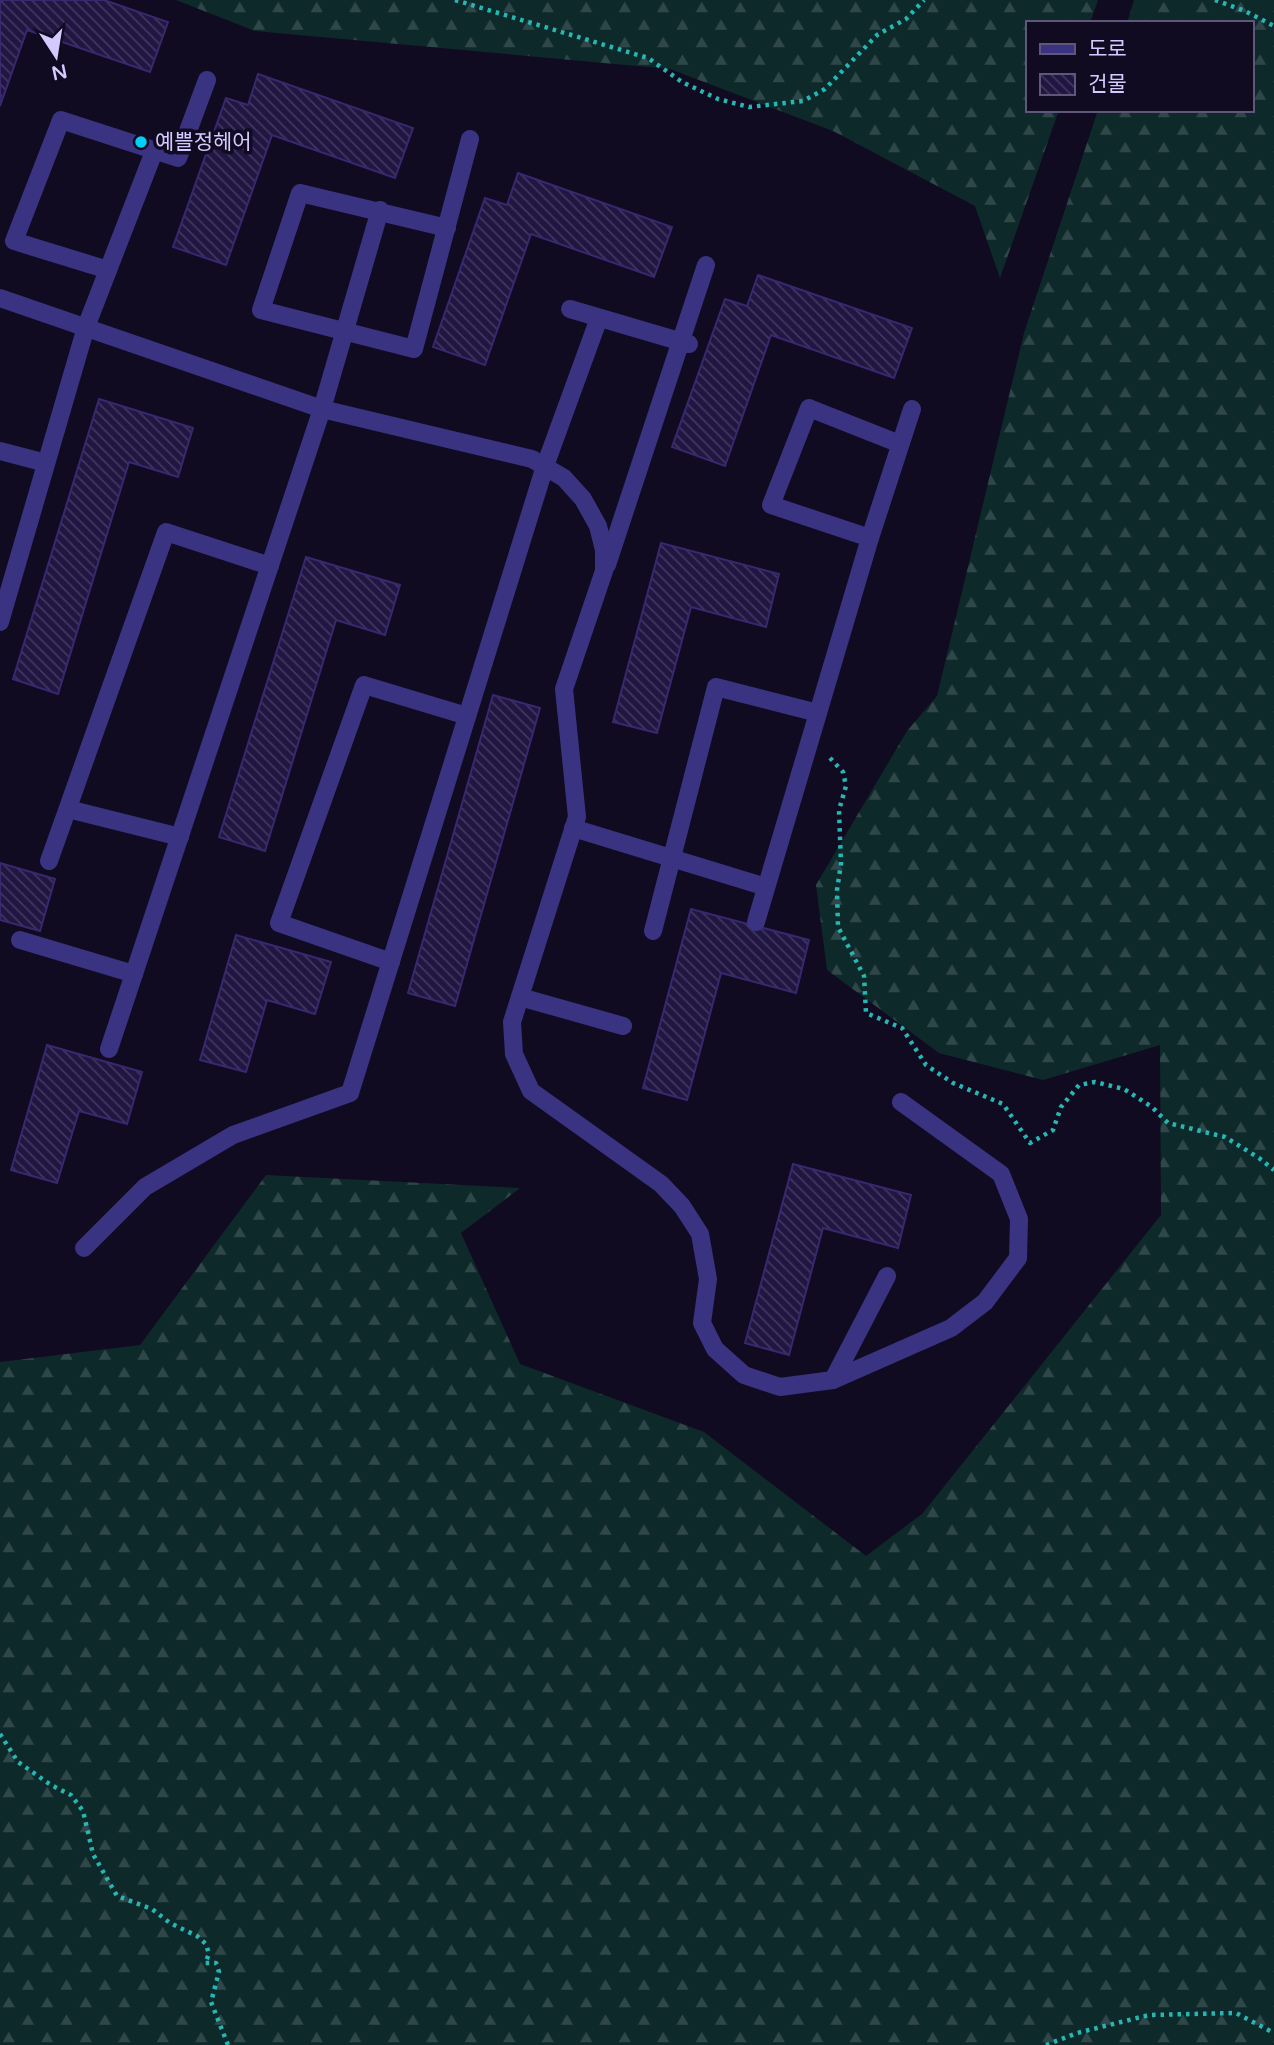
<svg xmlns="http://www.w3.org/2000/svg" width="1274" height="2045" font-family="'Varela Round','Noto Sans KR',sans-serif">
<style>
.forest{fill:url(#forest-firs)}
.building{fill:url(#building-back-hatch);stroke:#39276f;stroke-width:2}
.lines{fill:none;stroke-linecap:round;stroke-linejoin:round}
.path{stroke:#26b7b5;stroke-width:4.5;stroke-dasharray:3.5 5;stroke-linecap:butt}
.minor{stroke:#3a3382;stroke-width:18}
.poi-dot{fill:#00d0f5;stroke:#100b20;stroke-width:2.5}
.labels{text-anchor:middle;stroke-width:7;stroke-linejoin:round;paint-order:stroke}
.poi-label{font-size:21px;fill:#d3caff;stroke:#100b20;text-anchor:start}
</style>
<defs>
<pattern id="forest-firs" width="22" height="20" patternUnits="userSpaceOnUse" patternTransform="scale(1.75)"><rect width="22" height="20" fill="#0e292a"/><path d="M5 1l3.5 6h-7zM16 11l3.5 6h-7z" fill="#30474a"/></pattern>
<pattern id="building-back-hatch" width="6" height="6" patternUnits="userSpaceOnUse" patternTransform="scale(1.75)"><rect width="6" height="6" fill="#211642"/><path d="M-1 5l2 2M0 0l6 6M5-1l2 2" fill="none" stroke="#40375e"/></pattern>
</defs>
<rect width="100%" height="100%" fill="#100b20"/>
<g class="forest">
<polygon points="176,0 1098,0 1090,23 1027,23 1027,110 1059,110 1000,278 975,206 833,131 670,69 255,31"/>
<polygon points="1134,0 1274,0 1274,2045 0,2045 0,1362 140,1345 266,1175 520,1188 461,1233 520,1364 704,1432 866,1556 922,1514 1161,1215 1160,1045 1043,1080 939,1053 827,970 816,885 907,731 937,696 1024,333 1098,110 1251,110 1251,23 1127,23"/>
</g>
<g class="building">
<polygon points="0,0 104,0 168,22 150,72 27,30 0,106"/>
<polygon points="258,74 413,128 395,178 272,135 226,265 173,247 226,98 248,105"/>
<polygon points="518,173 672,227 654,277 531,234 485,365 433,347 485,198 507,205"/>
<polygon points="758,275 912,328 894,378 771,335 725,466 672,447 725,299 747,306"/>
<polygon points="99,399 193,428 178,477 129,462 58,694 13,679"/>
<polygon points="661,543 779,574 766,627 691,607 657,733 613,722"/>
<polygon points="306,557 400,585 385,635 336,620 265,851 219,837"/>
<polygon points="493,695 540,708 455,1006 408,993"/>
<polygon points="0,863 55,879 40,931 0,920"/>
<polygon points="691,909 809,940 796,993 721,973 687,1100 643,1088"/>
<polygon points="236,935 331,962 315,1014 267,1000 246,1072 200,1060"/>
<polygon points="47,1045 142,1072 127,1124 79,1111 57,1183 11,1170"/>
<polygon points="793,1164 911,1195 898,1248 823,1228 789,1355 745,1343"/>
</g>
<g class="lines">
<g class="path">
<polyline points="455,0 648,58 682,82 718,99 749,107 803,101 825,89 877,35 906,19 924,0"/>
<polyline points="1215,0 1245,11 1274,26"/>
<polyline points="830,758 843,772 846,786 839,810 841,864 837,890 838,927 864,976 866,1013 902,1028 926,1065 953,1083 1003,1104 1030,1143 1053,1130 1061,1107 1079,1085 1095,1082 1124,1089 1152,1107 1168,1123 1225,1137 1259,1158 1274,1170"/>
<polyline points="0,1734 18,1762 51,1785 71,1795 83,1811 93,1854 117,1896 152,1909 170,1923 197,1936 206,1944 209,1954 205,1963 216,1963 219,1972 211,2002 228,2045"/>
<polyline points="1046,2045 1077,2033 1149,2015 1236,2013 1274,2033"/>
</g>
<g class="minor">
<polyline points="447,228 300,193 261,310 414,349 470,139"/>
<polyline points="108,270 14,241 61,120 178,158 207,80"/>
<polyline points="0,298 322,409 532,459 564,478 583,499 598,526 604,550 604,571 564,689 577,817 512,1022 514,1054 531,1091 661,1184 682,1206 700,1234 708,1279 702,1323 715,1349 744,1375 780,1387 833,1380 951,1328 985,1302 1018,1258 1019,1219 1001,1174 901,1102"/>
<polyline points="570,309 689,344"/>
<polyline points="0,451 46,463"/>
<polyline points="870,538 771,505 809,408 900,444"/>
<polyline points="607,565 706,265"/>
<polyline points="0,622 86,327 155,149"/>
<polyline points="68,809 180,837"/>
<polyline points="573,828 766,887"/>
<polyline points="49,861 166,532 270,566"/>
<polyline points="756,922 870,538 912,409"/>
<polyline points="653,931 716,687 818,713"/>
<polyline points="20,940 134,974"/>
<polyline points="391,962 279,923 364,685 467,716"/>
<polyline points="520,997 623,1026"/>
<polyline points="109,1049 322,409 380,210"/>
<polyline points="84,1248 145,1187 233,1135 350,1093 545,466 599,318"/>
<polyline points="833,1380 887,1276"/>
</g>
</g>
<circle class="poi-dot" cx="141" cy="142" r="7"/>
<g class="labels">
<g class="poi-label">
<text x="155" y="149">예쁠정헤어</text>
</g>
</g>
<rect x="1026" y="21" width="228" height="91" fill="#100b20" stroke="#5e5779" stroke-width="2"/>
<rect x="1040" y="44" width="35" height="10" fill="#3a3382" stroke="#5e5779" stroke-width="2"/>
<text x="1088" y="56" font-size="21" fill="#d3caff">도로</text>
<rect x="1040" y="74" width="35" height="21" fill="url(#building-back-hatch)" stroke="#5e5779" stroke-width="2"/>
<text x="1088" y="91" font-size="21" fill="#d3caff">건물</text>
<g transform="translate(56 56) rotate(168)" stroke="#100b20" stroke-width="5" paint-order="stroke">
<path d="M0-5L12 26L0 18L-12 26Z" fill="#d3caff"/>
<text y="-10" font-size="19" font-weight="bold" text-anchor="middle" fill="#d3caff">N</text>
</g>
</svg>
